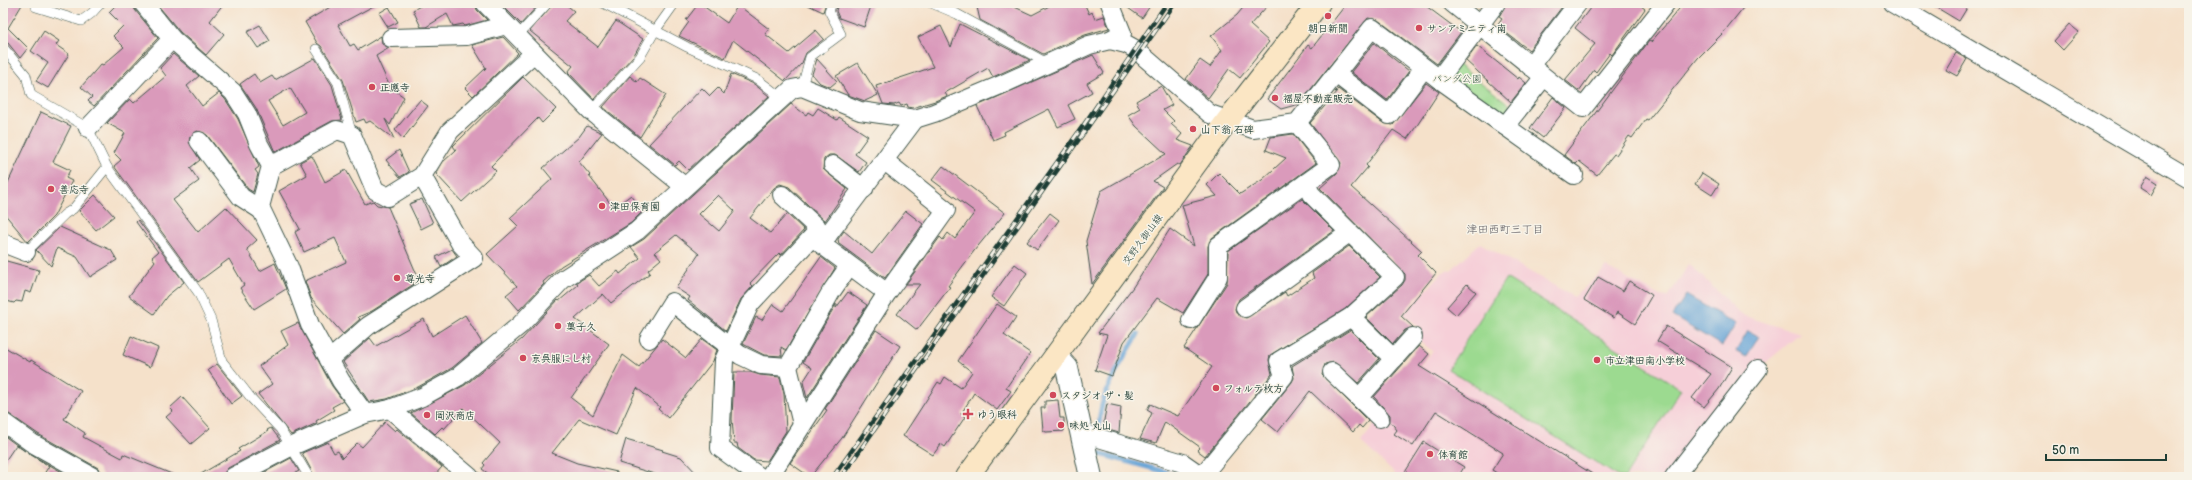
<svg xmlns="http://www.w3.org/2000/svg" width="2192" height="480" font-family="'Balsamiq Sans','Klee One',sans-serif">
<style>
.built{fill:#f6cfd8}
.green{fill:#9cda90;stroke:#5e8c62}
.water{fill:#64a2d6;stroke:#427085}
.lines{fill:none;stroke-linecap:round;stroke-linejoin:round}
.stream{stroke:#64a2d6;stroke-width:5}
.building{fill:#da9abb;fill-rule:evenodd}
.service-casing{stroke:#3f564a;stroke-width:10}
.minor-casing{stroke:#3f564a;stroke-width:20}
.tertiary-casing{stroke:#3f564a;stroke-width:24}
.secondary-casing{stroke:#3f564a;stroke-width:24}
.service{stroke:#fff;stroke-width:9}
.minor{stroke:#fff;stroke-width:18}
.tertiary{stroke:#fff;stroke-width:22}
.secondary{stroke:#fbe6c4;stroke-width:22}
.rail-casing{stroke:#1f3d34;stroke-width:4.5}
.rail{stroke:#f7f3e8;stroke-width:3;stroke-dasharray:9;stroke-linecap:butt}
.poi-dot{fill:#d1495b;stroke:#f7f3e8;stroke-width:1.5}
.labels{text-anchor:middle;stroke-width:3;stroke-linejoin:round;paint-order:stroke}
.poi-label{font-size:10px;font-weight:bold;fill:#1f3d34;stroke:#f7f3e8;text-anchor:start}
.park-label{font-size:10px;fill:#385c46;stroke:#f7f3e8}
.street-label{font-size:10px;fill:#1f3d34;stroke:#f7f3e8}
.neighbourhood-label{font-size:11px;fill:#605e63;stroke:#f7f3e8}
</style>
<rect width="100%" height="100%" fill="#f7f3e8"/>
<filter id="ink" filterUnits="userSpaceOnUse"><feTurbulence type="fractalNoise" baseFrequency=".025" numOctaves="2"/><feDisplacementMap in="SourceGraphic" scale="8" xChannelSelector="R" yChannelSelector="G"/><feConvolveMatrix kernelMatrix="1 2 1 2 8 2 1 2 1" color-interpolation-filters="sRGB"/></filter>
<filter id="wash" filterUnits="userSpaceOnUse"><feTurbulence type="fractalNoise" baseFrequency=".012" numOctaves="4" result="noise"/><feDisplacementMap in="SourceGraphic" scale="16" xChannelSelector="R" yChannelSelector="G"/><feGaussianBlur stdDeviation="0.9" result="paint"/><feColorMatrix in="noise" values="0 0 0 0 0 0 0 0 0 0 0 0 0 0 0 0 0 1.4 0 .05"/><feComposite in="paint" operator="in"/></filter>
<g filter="url(#wash)">
<rect width="100%" height="100%" fill="#f5e1ca"/>
<polygon class="built" points="1480,243 1574,297 1607,267 1660,296 1668,297 1689,264 1742,315 1800,334 1758,369 1674,477 1393,477 1395,474 1361,442 1433,351 1413,337 1420,328 1404,314 1443,272 1451,270"/>
<g class="green">
<polygon points="1453,61 1518,111 1505,126 1439,79"/>
<polygon points="1506,278 1681,389 1625,477 1619,477 1448,369"/>
</g>
<g class="water">
<polygon points="1686,295 1736,324 1722,346 1672,316"/>
<polygon points="1748,331 1759,337 1746,357 1736,351"/>
</g>
<g class="lines">
<g class="stream">
<path d="M1101 433C1093 402 1123 361 1138 334"/>
<polyline points="1096,453 1184,477"/>
</g>
</g>
<g id="blocks">
<g class="building">
<polygon points="3,3 23,3 8,28 28,48 20,58 8,43 3,41"/>
<polygon points="118,3 133,3 135,10 158,38 94,106 88,101 92,97 81,87 101,64 103,65 124,47 113,36 123,26 109,12"/>
<polygon points="156,3 224,3 210,21 224,34 206,55 180,32"/>
<polygon points="337,3 379,3 338,25 350,46 354,44 358,50 381,36 382,44 389,48 376,56 390,87 404,97 390,125 385,119 394,139 370,121 366,123 364,119 356,122 343,80 321,46 317,43 305,22"/>
<polygon points="426,3 475,3 477,10 487,20 465,26 463,24 453,26 447,14 426,27 421,27 413,10"/>
<polygon points="500,3 540,3 521,24"/>
<polygon points="554,3 564,3 574,11 565,21 598,47 616,21 643,39 634,55 594,99 568,72 573,66 530,31"/>
<polygon points="699,3 727,23 738,5 769,29 765,34 789,53 816,30 824,39 806,53 802,63 785,81 733,40 725,58 679,36 689,22 686,20"/>
<polygon points="804,3 826,3 823,12"/>
<polygon points="838,3 872,3 864,27 839,18 836,11"/>
<polygon points="976,3 1006,3 1032,15 1055,3 1084,3 1089,14 1092,12 1095,19 1104,16 1109,28 1085,35 1043,54 980,20"/>
<polygon points="1121,3 1152,3 1142,18"/>
<polygon points="1247,3 1270,3 1250,25 1269,42 1240,78 1229,69 1208,98 1186,79 1200,60 1210,67 1222,50 1211,36 1237,15"/>
<polygon points="1347,3 1422,3 1461,32 1437,64 1378,20 1368,18 1299,104 1281,109 1267,99 1308,45 1312,48"/>
<polygon points="1506,3 1565,3 1529,50 1497,26 1502,19 1499,17"/>
<polygon points="1594,3 1637,3 1645,9 1612,55 1610,53 1596,72 1594,70 1579,91 1565,80 1595,44 1575,28"/>
<polygon points="1684,3 1747,3 1723,33 1698,58 1648,120 1646,119 1632,138 1629,136 1616,155 1614,154 1597,175 1579,161 1576,164 1564,155 1649,41 1651,42"/>
<polygon points="1929,3 1970,3 1959,21"/>
<polygon points="389,7 398,22 388,27 379,13"/>
<polygon points="960,24 1030,60 993,77 988,68 945,93 947,96 935,101 912,108 908,107 907,104 901,106 899,103 894,105 883,104 876,86 933,67 918,37 941,26 951,47"/>
<polygon points="2069,24 2079,32 2063,50 2054,41"/>
<polygon points="260,25 270,41 258,48 247,32"/>
<polygon points="44,31 59,41 56,45 69,54 48,88 36,81 48,63 31,51"/>
<polygon points="503,37 518,53 473,96 465,88 486,68 472,45"/>
<polygon points="1374,43 1409,71 1387,100 1351,72"/>
<polygon points="1477,46 1518,79 1519,77 1526,83 1511,102 1466,61"/>
<polygon points="1956,53 1967,59 1957,76 1946,70"/>
<polygon points="173,54 199,76 187,86 202,106 219,93 225,99 238,119 259,167 255,170 258,174 253,192 248,189 207,135 197,131 190,137 189,142 200,160 190,168 199,181 173,200 198,232 226,207 257,240 247,249 260,271 275,263 286,289 254,309 240,288 244,285 229,259 198,282 114,166 121,160 114,153 125,133 107,123 130,99 134,103 166,76 160,68"/>
<polygon points="1093,55 1104,73 1087,83 1092,92 1068,105 1075,119 1058,127 1049,109 1004,132 1005,135 993,140 977,106"/>
<path d="M315 58 332 85 342 120 332 121 275 152 256 108 240 84 254 74 260 83 272 76 275 80ZM290 88 305 112 283 125 268 101Z"/>
<polygon points="817,59 837,81 830,87 820,83 812,74"/>
<polygon points="858,63 878,95 865,101 848,95 836,76"/>
<polygon points="731,74 754,84 769,96 688,170 679,161 675,165 649,144 702,88 710,96 718,88 724,94"/>
<polygon points="630,76 637,82 640,78 666,95 640,137 603,107"/>
<polygon points="523,77 556,109 542,123 538,118 491,166 496,171 462,202 436,174 443,162 456,150 453,146"/>
<polygon points="1426,83 1439,92 1418,124 1407,139 1393,130 1366,165 1368,167 1351,187 1422,251 1418,255 1436,273 1401,316 1413,327 1405,330 1393,344 1366,317 1402,285 1405,280 1405,274 1320,188 1337,173 1341,163 1310,123 1338,91 1335,92 1338,89 1383,123 1393,125"/>
<polygon points="1161,86 1172,105 1163,110 1174,121 1171,124 1182,134 1177,140 1193,146 1180,165 1177,164 1153,181 1163,187 1092,284 1086,241 1101,191 1166,154 1136,126 1128,115 1140,108 1136,101"/>
<polygon points="1553,97 1566,108 1543,138 1530,128"/>
<polygon points="420,100 428,106 403,139 395,130"/>
<path d="M791 104 806 115 808 112 813 115 818 108 837 120 839 117 868 136 855 154 866 162 859 172 835 155H829L824 159 823 169 847 189 825 221 789 187 780 184 774 188 750 218 770 233 787 214 804 230 781 255 779 253 750 283 753 286 741 299 726 331 688 300 690 297 676 288 699 254 676 235 655 252 661 259 648 270 650 273 611 303 603 294 575 319 609 344 571 398 593 415 623 355 639 367 662 339 686 358 702 339 717 350 713 361 668 418 658 409 660 407 637 388 616 435 579 419 552 453 577 463 617 472 616 477H493L482 469 485 465 483 463 500 443 463 408 444 429 442 427 435 434 411 413 465 385 522 339 558 300 559 301 578 285 576 283 589 275 599 286 618 271 620 274 640 258 631 247 644 239ZM718 195 735 211 719 231 699 214Z"/>
<polygon points="41,112 71,126 53,162 70,170 66,178 72,181 54,216 28,242 3,212 3,180 7,185"/>
<polygon points="587,126 602,133 579,162 590,175 589,176 614,208 631,195 643,211 631,223 561,266 543,282 544,284 519,310 506,295 517,286 487,254 518,226 510,218 552,179 543,168 579,137"/>
<polygon points="1293,134 1316,163 1212,238 1208,246 1208,274 1183,313 1157,298 1124,342 1112,376 1095,370 1107,335 1098,333 1133,287 1170,229 1194,246 1182,205 1217,196 1207,185 1219,173 1240,194 1262,180 1286,158 1266,150 1271,137"/>
<polygon points="399,150 409,172 400,177 386,160"/>
<polygon points="312,156 325,182 346,170 365,204 373,201 377,205 388,207 417,275 411,277 414,284 372,311 358,317 360,319 343,334 311,298 305,281 346,262 335,238 304,252 295,232 300,229 279,191 307,175 300,162"/>
<polygon points="943,166 1005,213 974,251 948,286 950,287 917,330 897,314 920,284 906,284 940,237 943,240 948,233 955,239 975,212 932,180"/>
<polygon points="1702,173 1719,184 1712,195 1695,184"/>
<polygon points="2147,176 2158,183 2151,195 2140,188"/>
<polygon points="95,195 114,216 96,230 79,211"/>
<polygon points="422,199 433,223 421,229 409,204"/>
<polygon points="1302,199 1334,231 1239,299 1235,309 1237,314 1246,318 1285,292 1287,296 1314,278 1312,273 1349,246 1380,277 1345,309 1270,355 1269,360 1272,374 1205,456 1197,450 1200,447 1165,422 1156,443 1140,439 1152,413 1147,410 1150,404 1178,416 1212,367 1184,348 1227,283 1228,251"/>
<polygon points="906,211 923,224 885,278 839,244 838,239 844,231 872,254"/>
<polygon points="1050,213 1059,220 1037,250 1027,242"/>
<polygon points="138,220 184,282 167,296 154,314 129,296 155,261 152,257 158,252 136,222"/>
<polygon points="60,227 111,250 117,260 90,277 77,257 57,248 51,266 36,250"/>
<polygon points="452,249 457,256 441,267 436,257"/>
<polygon points="821,257 835,268 786,350 781,347 782,356 764,355 743,344 756,317 762,320 773,304 783,311"/>
<polygon points="3,260 39,270 31,293 25,291 22,302 16,301 14,303 3,300"/>
<polygon points="1015,264 1027,273 1004,306 991,297"/>
<polygon points="1598,277 1623,291 1629,281 1652,295 1635,324 1617,312 1614,318 1584,300"/>
<polygon points="1467,284 1476,292 1456,315 1447,307"/>
<polygon points="848,292 867,305 807,398 803,382 812,368 803,362 836,304 836,308"/>
<polygon points="997,304 1016,317 1004,335 1030,353 1006,388 1011,391 997,410 974,393 961,414 965,417 945,447 941,444 933,455 903,436 938,382 941,384 945,377 961,388 972,372 958,361"/>
<polygon points="465,315 482,343 452,368 418,387 387,399 369,402 343,362 370,338 376,346 424,319 432,336"/>
<polygon points="298,323 332,386 343,401 332,407 334,410 316,421 317,423 291,435 258,394 272,384 259,366 288,345 281,331"/>
<polygon points="1666,326 1732,367 1719,389 1704,407 1692,398 1711,374 1657,341"/>
<polygon points="876,330 900,346 842,438 810,477 790,463 827,410 825,409"/>
<polygon points="1350,330 1379,359 1358,383 1334,362 1325,364 1322,375 1368,421 1362,428 1359,425 1353,432 1310,391 1278,432 1262,419 1292,382 1294,378 1292,366"/>
<polygon points="131,336 158,348 150,367 123,355"/>
<polygon points="3,346 30,362 31,360 81,391 64,419 85,433 83,437 122,458 123,454 179,477 103,477 98,468 38,434 9,414 3,412"/>
<polygon points="1419,346 1429,354 1419,366 1597,477 1503,477 1492,470 1503,453 1436,411 1413,446 1394,434 1397,430 1390,421 1390,415 1374,397"/>
<polygon points="217,364 242,396 231,404 208,370"/>
<polygon points="734,372 750,372 760,375 780,377 784,394 786,431 767,461 754,460 738,448 737,443 734,443 732,419"/>
<polygon points="182,397 210,428 191,444 166,417 173,411 170,408"/>
<polygon points="1058,400 1060,418 1064,418 1064,431 1046,432 1043,430 1041,408 1045,408 1045,401"/>
<polygon points="1107,404 1121,407 1119,433 1105,429 1104,420"/>
<polygon points="385,422 395,431 397,429 442,467 433,477 315,477 302,453 328,442 334,453 338,451 342,458 357,443 362,447"/>
<polygon points="271,428 280,440 228,468 223,477 196,477 240,451 238,449 268,431 267,430"/>
<polygon points="3,435 25,451 16,445 3,464"/>
<polygon points="626,439 663,450 662,451 681,457 700,477 664,477 619,463"/>
<polygon points="1424,442 1464,467 1458,477 1402,477"/>
<polygon points="28,453 71,477 42,477 49,466"/>
<polygon points="291,458 299,471 288,477 256,477"/>
</g>
</g>
</g>
<g filter="url(#ink)">
<use href="#blocks" fill-opacity="0" stroke="#3f564a" stroke-width="1"/>
<g class="lines">
<defs>
<g id="service">
<polyline points="37,3 36,7 81,21 92,13 101,3"/>
<polyline points="603,3 687,47 757,79 782,98"/>
<polyline points="931,3 957,14 1047,63"/>
<polyline points="520,38 523,30 548,3"/>
<polyline points="3,47 26,75 31,95 88,128 107,167 198,292 211,320 222,361 251,398 280,429 309,477"/>
<polyline points="316,49 338,83 352,135"/>
<polyline points="802,87 810,57 841,34 829,11 832,3"/>
<polyline points="591,111 640,57 655,31 675,3"/>
<polyline points="26,252 65,214 73,209 107,167"/>
</g>
<g id="minor">
<polyline points="143,3 172,39 233,92 247,114 259,144 271,166 260,207 289,267 310,325 341,381 365,414"/>
<polyline points="485,3 591,111 684,186"/>
<polyline points="1110,3 1122,33 1110,40"/>
<polyline points="1452,3 1583,108 1666,3"/>
<polyline points="1892,3 2189,178"/>
<polyline points="391,38 467,36 506,25"/>
<polyline points="1530,66 1578,3"/>
<polyline points="1336,74 1389,115 1424,68"/>
<polyline points="1439,79 1496,3"/>
<polyline points="1505,126 1574,175"/>
<polyline points="88,128 172,39"/>
<polyline points="199,141 241,197 261,210"/>
<polyline points="833,165 864,189"/>
<polyline points="271,166 337,130 352,135 375,190 388,197 422,176 450,131 534,53"/>
<polyline points="782,195 827,237"/>
<polyline points="3,243 26,252"/>
<polyline points="887,293 821,244 915,119"/>
<polyline points="1245,308 1349,233"/>
<polyline points="1351,317 1394,359"/>
<polyline points="1191,320 1218,277 1218,246 1331,165 1297,123"/>
<polyline points="649,339 672,302 740,355 761,365 788,367"/>
<polyline points="329,360 368,326 474,258 460,243 422,176"/>
<polyline points="1332,372 1380,418"/>
<polyline points="1359,398 1413,337"/>
<polyline points="390,409 470,477"/>
<polyline points="3,422 32,443 93,477"/>
<polyline points="802,424 788,367 831,292 849,266"/>
<polyline points="1082,433 1183,463 1203,477"/>
<polyline points="233,477 292,446 365,414 390,409 422,397 458,377 520,325 562,280 637,231 792,89 802,87 860,111 915,119 934,113 1003,84 1089,45 1110,40 1126,44 1135,49 1210,114 1253,129 1297,123 1372,28 1439,79 1505,126 1543,78"/>
<polyline points="760,477 720,448 724,360 750,304 813,236 821,244"/>
<polyline points="769,477 887,293 946,210 885,161"/>
<polyline points="1201,477 1284,376 1279,361 1351,317 1395,277 1311,194 1306,183"/>
<polyline points="1674,477 1758,369"/>
</g>
<polyline id="tertiary" points="1056,356 1067,368 1091,477"/>
<polyline id="secondary" points="967,477 1227,121 1319,3"/>
</defs>
<use href="#service" class="service-casing"/>
<use href="#minor" class="minor-casing"/>
<use href="#tertiary" class="tertiary-casing"/>
<use href="#secondary" class="secondary-casing"/>
<use href="#service" class="service"/>
<use href="#minor" class="minor"/>
<use href="#tertiary" class="tertiary"/>
<use href="#secondary" class="secondary"/>
<defs>
<g id="rail">
<polyline points="833,477 1085,123 1167,3"/>
<polyline points="841,477 1175,3"/>
</g>
</defs>
<use href="#rail" class="rail-casing"/>
<use href="#rail" class="rail"/>
</g>
</g>
<g class="poi-dot">
<circle cx="1328" cy="16" r="4"/>
<circle cx="1419" cy="28" r="4"/>
<circle cx="372" cy="87" r="4"/>
<circle cx="1275" cy="98" r="4"/>
<circle cx="1193" cy="129" r="4"/>
<circle cx="51" cy="189" r="4"/>
<circle cx="602" cy="206" r="4"/>
<circle cx="397" cy="278" r="4"/>
<circle cx="558" cy="326" r="4"/>
<circle cx="523" cy="358" r="4"/>
<circle cx="1597" cy="360" r="4"/>
<circle cx="1216" cy="388" r="4"/>
<circle cx="1053" cy="395" r="4"/>
<path d="M966 408h4v4h4v4h-4v4h-4v-4h-4v-4h4z"/>
<circle cx="427" cy="415" r="4"/>
<circle cx="1061" cy="425" r="4"/>
<circle cx="1430" cy="454" r="4"/>
</g>
<g class="labels">
<g class="poi-label">
<text x="1328" y="32" text-anchor="middle">朝日新聞</text>
<text x="1427" y="32">サンアミニティ南</text>
<text x="380" y="91">正應寺</text>
<text x="1283" y="102">福屋不動産販売</text>
<text x="1201" y="133">山下翁 石碑</text>
<text x="59" y="193">善応寺</text>
<text x="610" y="210">津田保育園</text>
<text x="405" y="282">尊光寺</text>
<text x="566" y="330">菓子久</text>
<text x="531" y="362">京呉服にし村</text>
<text x="1605" y="364">市立津田南小学校</text>
<text x="1224" y="392">フォルテ枚方</text>
<text x="1061" y="399">スタジオ ザ・髪</text>
<text x="977" y="418">ゆう眼科</text>
<text x="435" y="419">岡沢商店</text>
<text x="1069" y="429">味処 丸山</text>
<text x="1438" y="458">体育館</text>
</g>
<g class="park-label">
<text x="1457" y="82">パンダ公園</text>
</g>
<g class="street-label">
<text transform="translate(1142 239) rotate(-54)" y="4">交野久御山線</text>
</g>
<g class="neighbourhood-label">
<text x="1505" y="233">津田西町三丁目</text>
</g>
</g>
<rect width="2192" height="480" fill="none" stroke="#f7f3e8" stroke-width="16"/>
<path d="M2046 454v6h120v-6" fill="none" stroke="#1f3d34" stroke-width="2"/>
<text x="2052" y="454" font-size="12" fill="#1f3d34" stroke="#f7f3e8" stroke-width="3" paint-order="stroke">50 m</text>
</svg>
